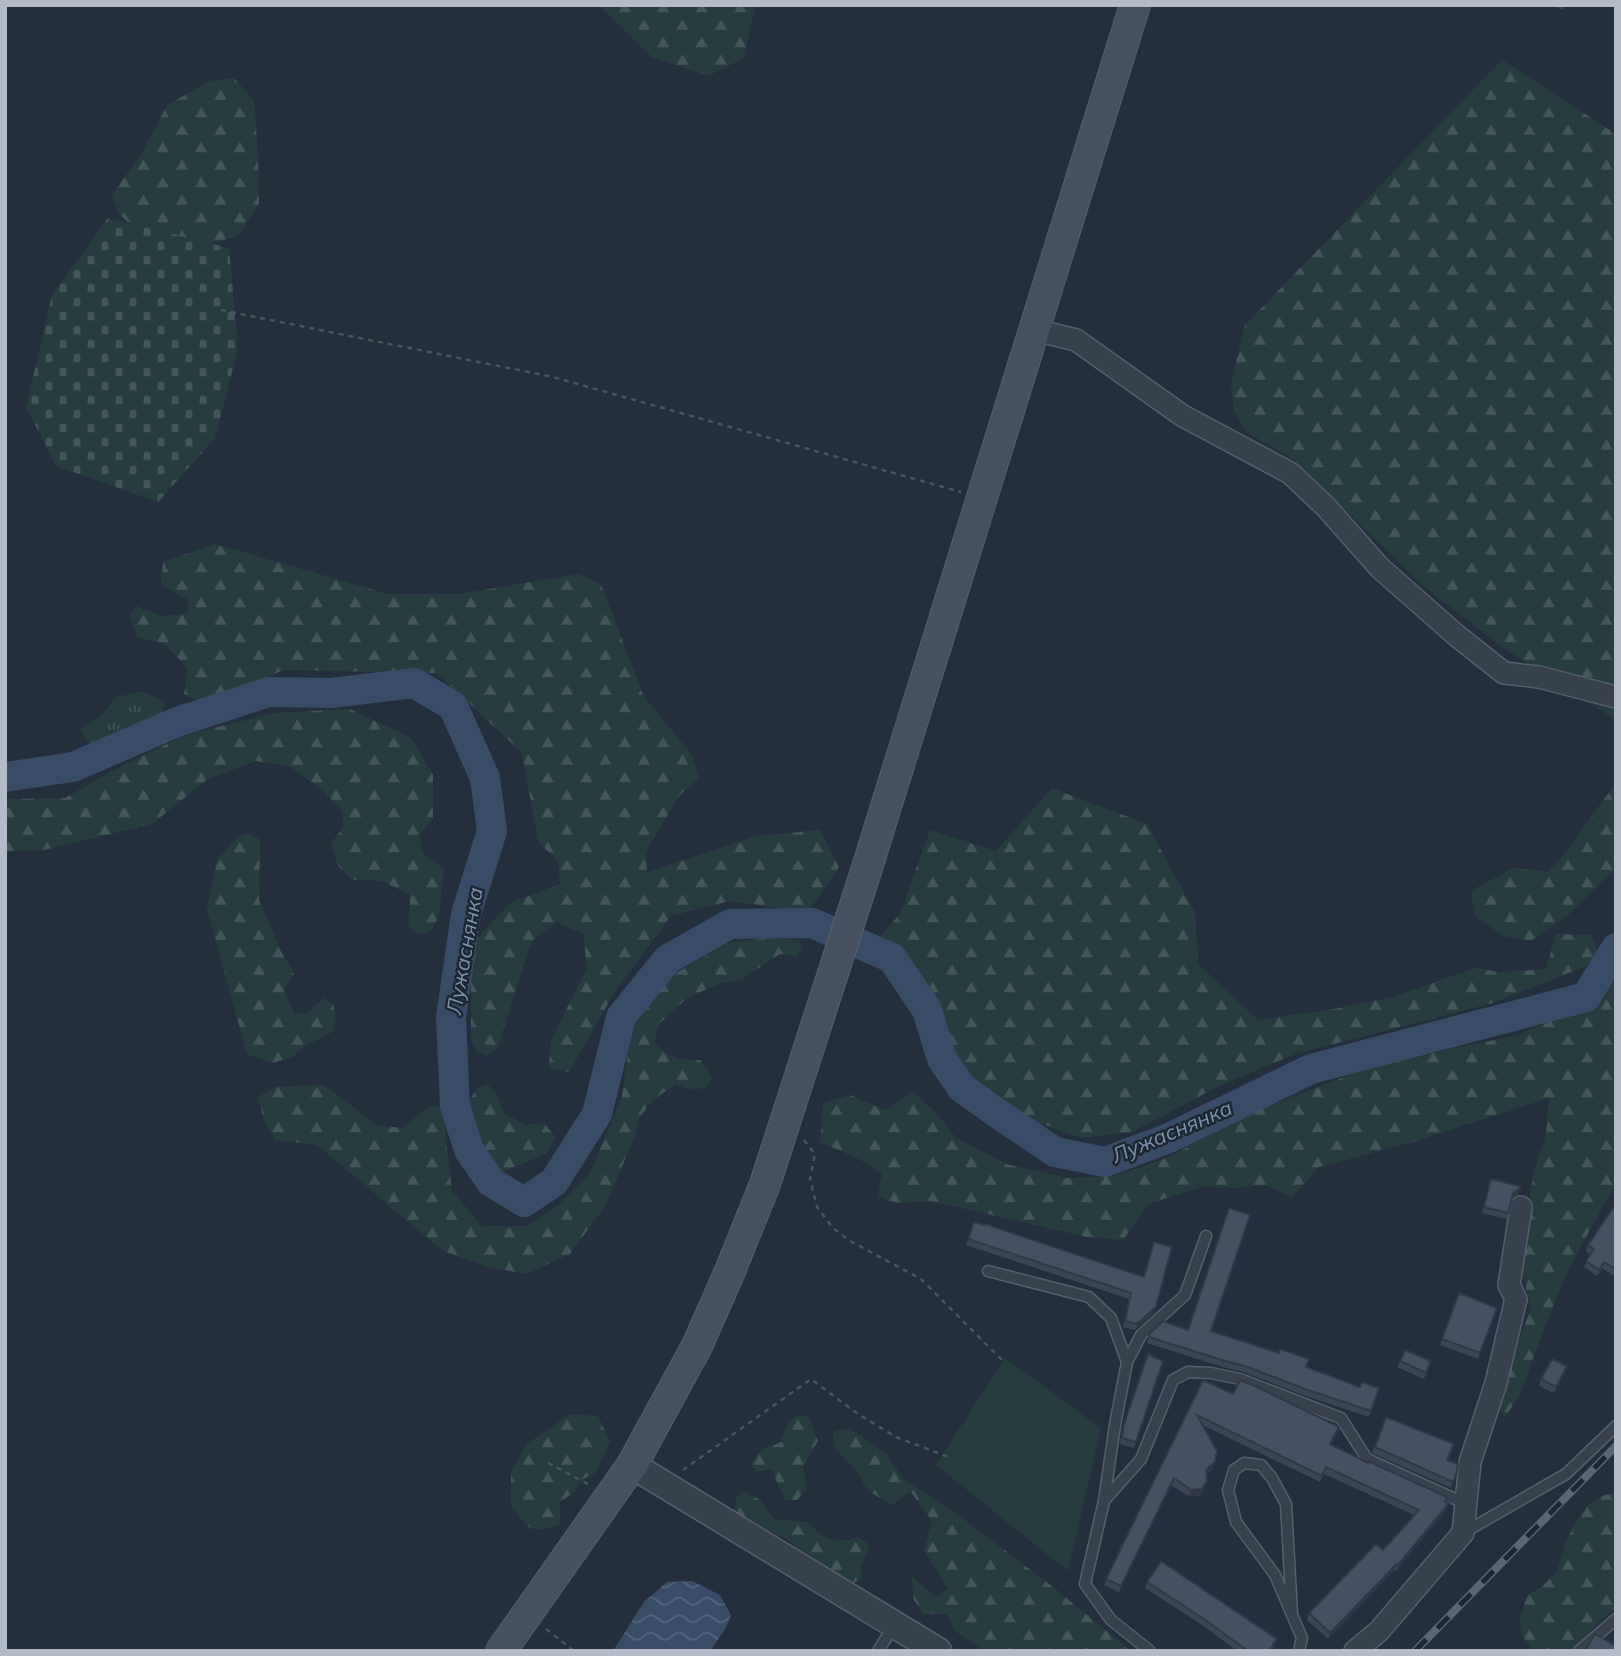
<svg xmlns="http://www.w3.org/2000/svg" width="1621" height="1656" font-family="Mulish,sans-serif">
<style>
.grass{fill:url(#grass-tufts)}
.forest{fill:url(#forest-firs)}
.cemetery{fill:url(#cemetery-stones)}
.garden{fill:#263c3f}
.water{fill:url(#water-waves)}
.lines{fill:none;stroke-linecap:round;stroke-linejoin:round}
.river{stroke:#394c67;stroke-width:30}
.service-casing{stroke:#565f6c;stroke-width:13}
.minor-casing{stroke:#565f6c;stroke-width:24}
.tertiary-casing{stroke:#565f6c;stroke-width:29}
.secondary-casing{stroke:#565f6c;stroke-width:32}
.path{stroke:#44595c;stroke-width:2.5;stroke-dasharray:5 5;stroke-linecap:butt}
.service{stroke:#38414e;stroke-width:10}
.minor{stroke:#38414e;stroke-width:21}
.tertiary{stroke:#38414e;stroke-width:26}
.secondary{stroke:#465061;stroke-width:30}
.rail-casing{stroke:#5a6575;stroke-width:8}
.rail{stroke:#1d2633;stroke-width:5;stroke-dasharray:16;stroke-linecap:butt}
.wall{fill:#3b4654}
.shaded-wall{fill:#303945}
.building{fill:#455162;stroke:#303945;stroke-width:2}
.labels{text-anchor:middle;stroke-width:5;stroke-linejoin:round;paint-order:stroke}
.water-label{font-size:21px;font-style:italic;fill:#7c92b1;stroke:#1d2633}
</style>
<defs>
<pattern id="grass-tufts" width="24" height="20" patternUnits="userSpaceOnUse" patternTransform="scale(1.75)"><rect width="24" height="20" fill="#263c3f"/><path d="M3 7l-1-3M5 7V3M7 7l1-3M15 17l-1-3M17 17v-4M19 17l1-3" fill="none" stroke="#435659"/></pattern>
<pattern id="forest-firs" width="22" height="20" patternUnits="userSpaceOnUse" patternTransform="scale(1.75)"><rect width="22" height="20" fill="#263c3f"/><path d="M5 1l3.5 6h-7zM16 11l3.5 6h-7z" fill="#435659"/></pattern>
<pattern id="cemetery-stones" width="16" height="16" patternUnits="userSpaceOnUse" patternTransform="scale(1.75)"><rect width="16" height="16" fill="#263c3f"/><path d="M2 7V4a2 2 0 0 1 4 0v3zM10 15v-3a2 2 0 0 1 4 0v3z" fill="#435659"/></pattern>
<pattern id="water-waves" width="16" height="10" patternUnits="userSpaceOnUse" patternTransform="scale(1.75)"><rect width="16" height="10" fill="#394c67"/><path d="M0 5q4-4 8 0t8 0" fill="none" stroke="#53647b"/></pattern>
</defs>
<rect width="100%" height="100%" fill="#242f3e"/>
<polygon class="grass" points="142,691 165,702 160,718 90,745 80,729 100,716 117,697"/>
<g class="forest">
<polygon points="598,5 755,5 744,58 708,76 652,57"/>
<polygon points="1502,60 1616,134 1616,720 1502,647 1423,586 1292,458 1248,433 1234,411 1231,383 1245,325"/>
<polygon points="234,78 254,101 258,155 259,203 238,236 203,246 136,229 119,214 112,195 142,153 167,105 210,81"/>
<polygon points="215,544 388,594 459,594 579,574 601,584 644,697 692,755 699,778 678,797 646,852 647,874 653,870 757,836 820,830 839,867 808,912 730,901 671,916 616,990 569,1072 549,1068 551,1040 587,968 583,934 557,922 531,942 498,1047 487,1056 477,1052 471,1042 471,945 510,903 560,884 558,862 538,841 522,753 437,673 284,670 201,702 184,694 188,668 163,643 137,637 130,616 137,606 161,616 187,614 189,600 161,585 163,562"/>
<path d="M350 709 411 738 433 775V818L419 836 423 853 444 869 439 915 432 930 418 935 408 925 410 907 409 895C386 882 379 878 353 880L339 867 331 844 343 827 342 811 321 789 289 766 255 761 208 779 152 824 44 850 5 851V799L65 798 110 772 185 735 274 713Z"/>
<polygon points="1616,783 1616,871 1613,871 1569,914 1531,941 1504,936 1475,916 1471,891 1513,868 1548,872 1561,858"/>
<polygon points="1052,788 1147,824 1195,913 1198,964 1258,1020 1334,1009 1389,998 1476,968 1498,972 1546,969 1556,934 1591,935 1601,960 1493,1003 1295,1054 1217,1087 1132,1132 1081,1138 979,1101 941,1045 920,990 904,968 876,941 900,914 930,830 996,851"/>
<polygon points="249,833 260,840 259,900 281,951 294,974 284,990 294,1013 307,1013 324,998 333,1004 336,1016 332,1032 307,1045 292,1057 273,1063 247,1054 207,909 217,860 238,837"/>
<path d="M774 937 800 941 802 948 797 956 780 954 742 979 718 984 687 998 659 1024 654 1043C669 1058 679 1060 700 1060L709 1071 712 1079 706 1088 687 1089 676 1084 653 1100 640 1117 633 1141 605 1206 570 1254 526 1274 485 1266 443 1251 317 1145 275 1140 264 1120 258 1097 275 1087 324 1085 377 1125 402 1128 428 1107 440 1106 445 1117 446 1141 452 1191 482 1226H527L561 1203 590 1173 622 1096 631 1031 669 977 728 943Z"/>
<polygon points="1616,978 1616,1183 1571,1264 1551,1311 1519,1397 1505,1417 1499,1408 1504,1379 1531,1308 1522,1271 1523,1235 1534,1171 1546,1135 1549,1098 1409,1143 1319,1167 1292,1197 1266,1185 1234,1188 1205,1186 1148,1204 1123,1240 1087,1237 931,1201 897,1203 878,1197 882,1174 859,1159 820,1142 823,1103 850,1095 886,1110 913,1091 937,1114 956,1138 1006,1164 1067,1178 1113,1176 1167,1158 1248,1114 1375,1065 1518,1035 1598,1001"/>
<path d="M487 1084 497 1094 504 1113 525 1125 544 1123 556 1138 546 1154 502 1172C498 1169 492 1166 489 1162 474 1144 455 1092 487 1084Z"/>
<path d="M571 1414 598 1416 610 1441 596 1472 582 1480 574 1492 560 1502V1524C530 1535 530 1530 511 1507V1470L528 1443Z"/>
<polygon points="798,1415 808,1416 818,1441 803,1466 807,1488 797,1500 786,1500 780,1490 772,1469 757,1472 750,1464 761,1450 781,1442 787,1424"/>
<polygon points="849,1428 887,1454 903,1479 958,1515 1048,1583 1131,1651 985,1651 955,1631 947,1614 923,1614 914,1600 911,1575 936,1598 948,1588 924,1550 932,1521 910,1491 892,1505 868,1491 857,1472 835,1448 833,1432"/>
<path d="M744 1491 760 1500 774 1519 808 1522C825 1540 833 1545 857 1537L867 1543 868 1550 861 1565V1577L853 1584 830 1577 790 1541 734 1513 736 1497Z"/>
<polygon points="1616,1492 1616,1608 1597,1624 1574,1649 1534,1651 1521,1635 1520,1617 1527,1596 1544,1585 1557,1571 1565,1544 1576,1521 1589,1504 1599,1497"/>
</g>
<polygon class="cemetery" points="108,218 229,248 238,348 215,438 158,502 56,466 26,407 52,295"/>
<polygon class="garden" points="1005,1358 1101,1428 1068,1571 936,1465"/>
<polygon class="water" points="692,1581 720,1595 731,1615 726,1628 710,1651 613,1651 644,1602 667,1582"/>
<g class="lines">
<polyline class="river" points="5,777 73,767 177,722 268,692 331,693 414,683 453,706 485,778 492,831 466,914 451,1017 455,1106 469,1150 491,1182 524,1202 554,1182 597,1114 621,1017 668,959 730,924 812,923 892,958 927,1010 942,1059 962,1088 1000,1115 1055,1152 1105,1162 1169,1138 1311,1069 1586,997 1616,948"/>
<defs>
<g id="service">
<polyline points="988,1271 1089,1297 1111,1318 1127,1362 1115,1425 1104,1501"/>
<polyline points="1127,1362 1141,1335 1185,1295 1206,1236"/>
<polyline points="1463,1533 1566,1474 1616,1426"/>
<polyline points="1292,1615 1286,1504 1272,1478 1261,1465 1244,1463 1234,1470 1228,1490 1236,1522 1275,1575 1302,1638 1299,1651"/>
<polyline points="878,1651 895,1624"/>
<polyline points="1150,1651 1111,1620 1085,1584 1104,1501 1141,1459 1173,1380 1188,1372 1211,1373 1240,1379 1341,1418 1367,1459 1466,1504"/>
<polyline points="1579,1651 1616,1619"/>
</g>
<g id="minor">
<polyline points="1035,330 1076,340 1183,416 1290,473 1326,507 1380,568 1456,635 1504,673 1539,677 1616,697"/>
<polyline points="1355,1651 1379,1631 1463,1533 1470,1462 1496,1383 1516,1299 1509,1285 1521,1207"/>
</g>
<polyline id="tertiary" points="632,1465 938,1651"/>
<polyline id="secondary" points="501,1651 632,1465 697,1346 730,1271 765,1184 866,871 1135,5"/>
</defs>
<use href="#service" class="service-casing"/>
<use href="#minor" class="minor-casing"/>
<use href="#tertiary" class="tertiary-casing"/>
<use href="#secondary" class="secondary-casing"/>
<g class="path">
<polyline points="221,310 553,377 961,492"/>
<polyline points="804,1140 815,1154 810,1179 817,1207 833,1228 850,1241 921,1279 1003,1361"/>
<polyline points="548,1463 588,1484"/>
<polyline points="683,1470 811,1379 858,1414 896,1437 951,1458"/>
<polyline points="546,1629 574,1651"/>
</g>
<use href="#service" class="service"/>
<use href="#minor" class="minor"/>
<use href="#tertiary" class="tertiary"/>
<use href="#secondary" class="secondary"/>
<defs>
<polyline id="rail" points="1415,1651 1616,1446"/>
</defs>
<use href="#rail" class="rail-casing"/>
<use href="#rail" class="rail"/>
</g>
<g class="wall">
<polygon points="1554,5 1565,5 1562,10"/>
<polygon points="1491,1179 1518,1195 1511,1199 1506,1219 1482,1213"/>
<polygon points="1616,1210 1616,1277 1602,1268 1597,1276 1584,1267 1590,1255 1586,1251 1588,1245"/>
<polygon points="974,1222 1144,1277 1154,1242 1156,1307 1154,1313 1135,1330 1123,1327 1129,1299 966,1245"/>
<polygon points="1459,1293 1497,1308 1478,1359 1440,1345"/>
<polygon points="1188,1329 1211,1331 1360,1387 1379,1388 1369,1417 1303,1395 1243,1372 1223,1367 1147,1343 1150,1333"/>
<polygon points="1148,1354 1163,1361 1134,1448 1120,1444 1122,1430"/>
<polygon points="1400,1361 1431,1361 1424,1379 1397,1367"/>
<polygon points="1565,1372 1554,1393 1539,1386 1541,1379"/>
<polygon points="1203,1380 1233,1394 1337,1433 1331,1445 1445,1502 1446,1510 1396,1571 1394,1570 1328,1639 1307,1620 1309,1613 1383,1550 1414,1515 1324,1474 1320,1482 1202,1425 1213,1468 1207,1474 1207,1481 1203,1492 1199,1496 1188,1496 1171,1485 1119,1592 1104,1585"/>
<polygon points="1386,1417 1447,1460 1457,1471 1451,1488 1372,1453"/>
<polygon points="1147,1582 1275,1645 1271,1651 1237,1651 1202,1625 1145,1588"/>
</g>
<g class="shaded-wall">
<polygon points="1520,1188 1518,1195 1510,1199 1513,1193"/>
<polygon points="1156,1307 1154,1313 1135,1330 1137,1324"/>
<polygon points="1215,1462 1213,1468 1204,1476 1206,1470"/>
<polygon points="1174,1478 1171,1485 1119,1592 1121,1586"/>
<polygon points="1205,1485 1203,1492 1199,1496 1188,1496 1191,1490"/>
<polygon points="1449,1503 1446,1510 1396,1571 1398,1565"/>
<polygon points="1397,1564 1394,1570 1328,1639 1330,1633"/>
</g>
<g class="building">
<polygon points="1491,1179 1520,1186 1520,1188 1513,1193 1508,1213 1484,1207"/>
<polygon points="1229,1208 1250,1215 1211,1331 1279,1353 1280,1349 1309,1359 1306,1367 1360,1387 1362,1382 1379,1388 1371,1411 1305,1389 1245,1366 1225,1361 1149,1337 1150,1333 1163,1321 1188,1330"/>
<polygon points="1613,1208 1616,1210 1616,1269 1604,1262 1599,1270 1586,1261 1594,1249 1588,1245"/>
<polygon points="974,1222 984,1225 985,1224 1144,1277 1154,1242 1172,1247 1156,1307 1137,1324 1125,1321 1131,1293 968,1239"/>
<polygon points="1459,1293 1497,1308 1480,1353 1442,1339"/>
<polygon points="1405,1350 1431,1361 1426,1373 1400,1361"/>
<polygon points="1148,1354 1163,1361 1136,1442 1122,1438 1124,1424"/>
<polygon points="1552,1359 1567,1366 1556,1387 1541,1379"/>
<polygon points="1203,1380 1233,1394 1240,1380 1255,1386 1339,1427 1330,1444 1368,1463 1368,1461 1447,1497 1445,1502 1449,1503 1398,1565 1397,1564 1330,1633 1309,1613 1376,1544 1383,1550 1419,1510 1326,1467 1322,1476 1197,1415 1217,1451 1215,1462 1206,1470 1207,1481 1205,1485 1201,1489 1191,1490 1174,1478 1121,1586 1106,1579"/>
<polygon points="1386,1417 1454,1444 1447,1460 1458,1464 1457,1471 1453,1482 1375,1447"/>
<polygon points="1161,1561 1277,1639 1269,1651 1248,1651 1204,1619 1147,1582"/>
<polygon points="1595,1634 1616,1646 1616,1651 1585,1651"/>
</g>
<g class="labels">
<g class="water-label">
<text transform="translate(465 951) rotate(-80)" y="7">Лужаснянка</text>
<text transform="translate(1172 1132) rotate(-23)" y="7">Лужаснянка</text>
</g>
</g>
<rect width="1621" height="1656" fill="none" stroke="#b4bcc9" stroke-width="14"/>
</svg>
